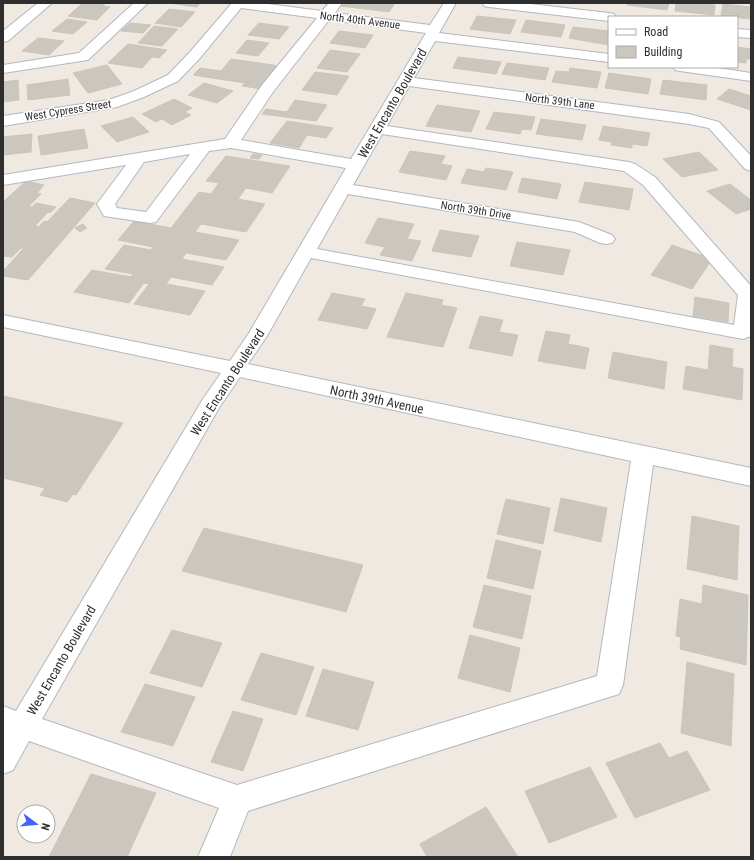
<svg xmlns="http://www.w3.org/2000/svg" width="754" height="860" font-family="'Roboto Condensed',sans-serif">
<style>
.building{fill:#cbc7bf;stroke:#cbc5ba}
.lines{fill:none;stroke-linecap:round;stroke-linejoin:round}
.minor-casing{stroke:#b4b7c1;stroke-width:2}
.minor{fill:#fff;fill-rule:evenodd}
.labels{text-anchor:middle;stroke-width:3;stroke-linejoin:round;paint-order:stroke}
.far-street-label{font-size:11px;fill:#2e2e2e;stroke:#fff}
.street-label{font-size:13px;fill:#2e2e2e;stroke:#fff}
</style>
<rect width="100%" height="100%" fill="#efe9e1"/>
<g class="building">
<polygon points="83,3 106,3 102,6 110,7 97,20 68,16"/>
<polygon points="169,3 200,3 197,7"/>
<polygon points="344,3 395,3 389,12 341,6"/>
<polygon points="628,3 669,3 667,10 627,5"/>
<polygon points="676,3 715,5 714,15 675,11"/>
<polygon points="723,4 751,7 751,19 721,16"/>
<polygon points="169,9 195,12 181,27 155,23"/>
<polygon points="477,16 516,20 510,34 470,29"/>
<polygon points="67,19 87,22 73,34 52,31"/>
<polygon points="526,20 565,25 561,37 521,32"/>
<polygon points="130,23 151,25 143,33 121,31"/>
<polygon points="259,23 289,27 279,39 248,35"/>
<polygon points="154,26 178,29 162,46 138,43"/>
<polygon points="573,27 609,31 609,45 569,38"/>
<polygon points="339,31 373,35 365,48 330,43"/>
<polygon points="38,38 64,41 49,55 22,51"/>
<polygon points="247,40 269,43 258,56 236,53"/>
<polygon points="128,44 167,50 159,58 152,57 142,68 108,63"/>
<polygon points="737,47 751,49 751,59 746,59 746,63 737,62"/>
<polygon points="330,50 360,54 347,72 317,68"/>
<polygon points="458,57 501,62 496,74 453,68"/>
<polygon points="231,59 280,66 262,89 242,86 245,83 193,75 200,68 221,71"/>
<polygon points="507,63 549,68 545,80 502,74"/>
<polygon points="107,65 122,84 88,93 73,73"/>
<polygon points="570,68 601,72 597,88 552,82 556,71 569,72"/>
<polygon points="315,72 349,76 337,95 302,90"/>
<polygon points="609,73 651,79 648,94 605,88"/>
<polygon points="68,79 70,95 28,100 27,85"/>
<polygon points="18,80 19,100 3,102 3,82"/>
<polygon points="663,80 707,85 706,100 660,94"/>
<polygon points="204,83 233,91 217,103 188,95"/>
<polygon points="729,89 751,96 751,110 717,99"/>
<polygon points="174,99 192,108 185,112 191,115 172,125 162,119 156,122 142,114"/>
<polygon points="295,100 327,105 316,121 262,114 266,109 287,112"/>
<polygon points="437,105 480,111 471,132 426,126"/>
<polygon points="494,112 535,117 531,130 522,129 520,134 486,129"/>
<polygon points="133,117 149,132 117,142 101,126"/>
<polygon points="541,119 586,125 582,140 536,134"/>
<polygon points="287,121 333,128 326,138 307,135 299,148 270,143"/>
<polygon points="603,126 650,133 647,146 632,144 632,148 611,145 612,142 599,140"/>
<polygon points="84,129 88,148 41,155 38,136"/>
<polygon points="32,134 31,152 3,155 3,137"/>
<polygon points="410,151 445,156 441,164 452,166 446,180 399,172"/>
<polygon points="699,152 718,170 682,177 663,159"/>
<polygon points="253,154 262,155 259,159 250,158"/>
<polygon points="226,156 290,166 272,193 246,188 238,199 265,204 246,232 201,224 195,232 239,240 226,260 186,253 182,259 224,267 212,285 171,277 166,284 205,291 190,315 134,304 149,284 144,283 129,303 74,292 92,270 131,277 133,274 105,269 124,245 151,250 153,247 118,240 134,221 171,228 199,192 211,194 219,183 206,181"/>
<polygon points="486,168 513,172 506,190 461,183 467,169 484,172"/>
<polygon points="522,178 561,184 557,199 518,192"/>
<polygon points="26,181 44,185 37,193 41,194 29,206 32,207 36,203 56,207 50,213 48,212 35,226 39,227 44,221 47,222 70,198 95,203 28,280 3,276 3,271 24,248 21,248 12,257 3,256 3,202"/>
<polygon points="585,182 633,189 629,210 579,202"/>
<polygon points="730,184 751,200 751,209 736,214 707,191"/>
<polygon points="378,218 414,224 407,239 421,241 412,261 380,255 385,247 365,243"/>
<polygon points="83,224 87,228 80,232 75,228"/>
<polygon points="440,230 479,236 471,257 432,251"/>
<polygon points="517,242 570,250 563,275 510,266"/>
<polygon points="672,245 712,259 692,289 651,275"/>
<polygon points="332,293 365,299 361,306 376,309 367,329 318,320"/>
<polygon points="406,293 443,300 441,305 457,308 443,347 387,337"/>
<polygon points="695,297 729,303 728,322 693,316"/>
<polygon points="480,316 503,320 499,332 518,335 512,356 469,348"/>
<polygon points="546,331 570,335 568,344 589,348 585,369 538,361"/>
<polygon points="710,345 733,349 732,367 743,369 742,400 683,389 686,366 708,370"/>
<polygon points="613,352 667,362 664,389 608,378"/>
<polygon points="3,396 123,423 76,495 73,494 67,502 40,495 45,488 3,478"/>
<polygon points="561,498 607,508 601,542 554,531"/>
<polygon points="506,499 550,508 543,544 497,534"/>
<polygon points="692,516 739,526 737,580 687,569"/>
<polygon points="204,528 363,565 346,612 182,571"/>
<polygon points="496,540 541,551 533,589 487,578"/>
<polygon points="484,585 531,596 522,639 473,627"/>
<polygon points="703,585 748,595 746,665 680,649 681,637 676,636 680,599 702,604"/>
<polygon points="172,630 222,643 202,687 150,673"/>
<polygon points="470,635 520,648 510,692 458,678"/>
<polygon points="261,653 314,667 296,715 241,700"/>
<polygon points="687,662 734,674 731,746 681,733"/>
<polygon points="323,669 374,682 358,730 306,716"/>
<polygon points="145,684 195,697 173,746 121,732"/>
<polygon points="233,711 263,719 243,771 211,762"/>
<polygon points="660,743 669,758 687,751 710,790 635,818 606,763"/>
<polygon points="590,767 617,817 549,843 525,791"/>
<polygon points="91,774 156,793 127,857 49,857"/>
<polygon points="486,807 518,857 427,857 420,844"/>
</g>
<g class="lines">
<defs>
<g id="minor">
<polygon points="38,3 52,3 8,41 3,42 3,31"/>
<polygon points="134,3 148,3 88,60 3,73 3,65 79,53"/>
<path d="M232 3H260L322 11 329 3H342L335 13 430 25 444 3H456L439 33 609 54V62L435 41 414 78 689 114 719 122 751 156V171L745 169 709 128 689 124 409 86 387 126 629 162 635 164 655 177 751 286V336L743 339 311 258 267 336 248 364 751 468V486L653 465 623 685 619 694 248 811 230 857H198L219 808 29 741 13 770 3 774V706L16 711 203 399 221 373 3 327V315L230 361 249 333 346 168 231 148 209 151 156 222 150 223 104 216 97 204 126 165 3 185V175L225 139 262 85 317 18 241 8 200 58 178 81 144 97 117 107 3 126V116L109 100 134 91 168 75 190 52ZM329 20 426 33 351 159 241 140 273 92ZM382 134 624 171 643 185 738 295 734 325 317 249 348 194 575 232 600 243 606 244 612 243 615 239 612 235 579 222 353 185ZM190 154 146 212 117 208 115 204 144 162ZM240 377 631 461 597 676 237 785 42 719 219 408Z"/>
<polygon points="483,3 522,3 609,13 614,14 616,17 609,17 609,21 489,7 484,6"/>
<polygon points="737,29 751,30 751,38 737,37"/>
<polygon points="673,67 711,67 751,73 751,81 680,71 675,70"/>
</g>
</defs>
<use href="#minor" class="minor-casing"/>
<use href="#minor" class="minor"/>
</g>
<g class="labels">
<g class="far-street-label">
<text transform="translate(360 20) rotate(7)" y="4">North 40th Avenue</text>
<text transform="translate(560 101) rotate(7)" y="4">North 39th Lane</text>
<text transform="translate(68 110) rotate(-9)" y="4">West Cypress Street</text>
<text transform="translate(476 210) rotate(9)" y="4">North 39th Drive</text>
</g>
<g class="street-label">
<text transform="translate(392 103) rotate(-60)" y="5">West Encanto Boulevard</text>
<text transform="translate(227 382) rotate(-57)" y="5">West Encanto Boulevard</text>
<text transform="translate(377 399) rotate(12)" y="5">North 39th Avenue</text>
<text transform="translate(61 660) rotate(-60)" y="5">West Encanto Boulevard</text>
</g>
</g>
<rect width="754" height="860" fill="none" stroke="#2e2e2e" stroke-width="8"/>
<rect x="608" y="16" width="130" height="52" fill="#ffffff" stroke="#ababab"/>
<rect x="616" y="29" width="20" height="6" fill="#ffffff" stroke="#ababab"/>
<text x="644" y="36" font-size="12" fill="#2e2e2e">Road</text>
<rect x="616" y="46" width="20" height="12" fill="#cbc7bf" stroke="#ababab"/>
<text x="644" y="56" font-size="12" fill="#2e2e2e">Building</text>
<g transform="translate(36 824) rotate(106)"><circle r="19" fill="#ffffff" stroke="#ababab"/>
<path d="M0-3L7 15L0 10L-7 15Z" fill="#4264fb"/>
<text y="-6" font-size="11" font-weight="bold" text-anchor="middle" fill="#2e2e2e">N</text>
</g>
</svg>
